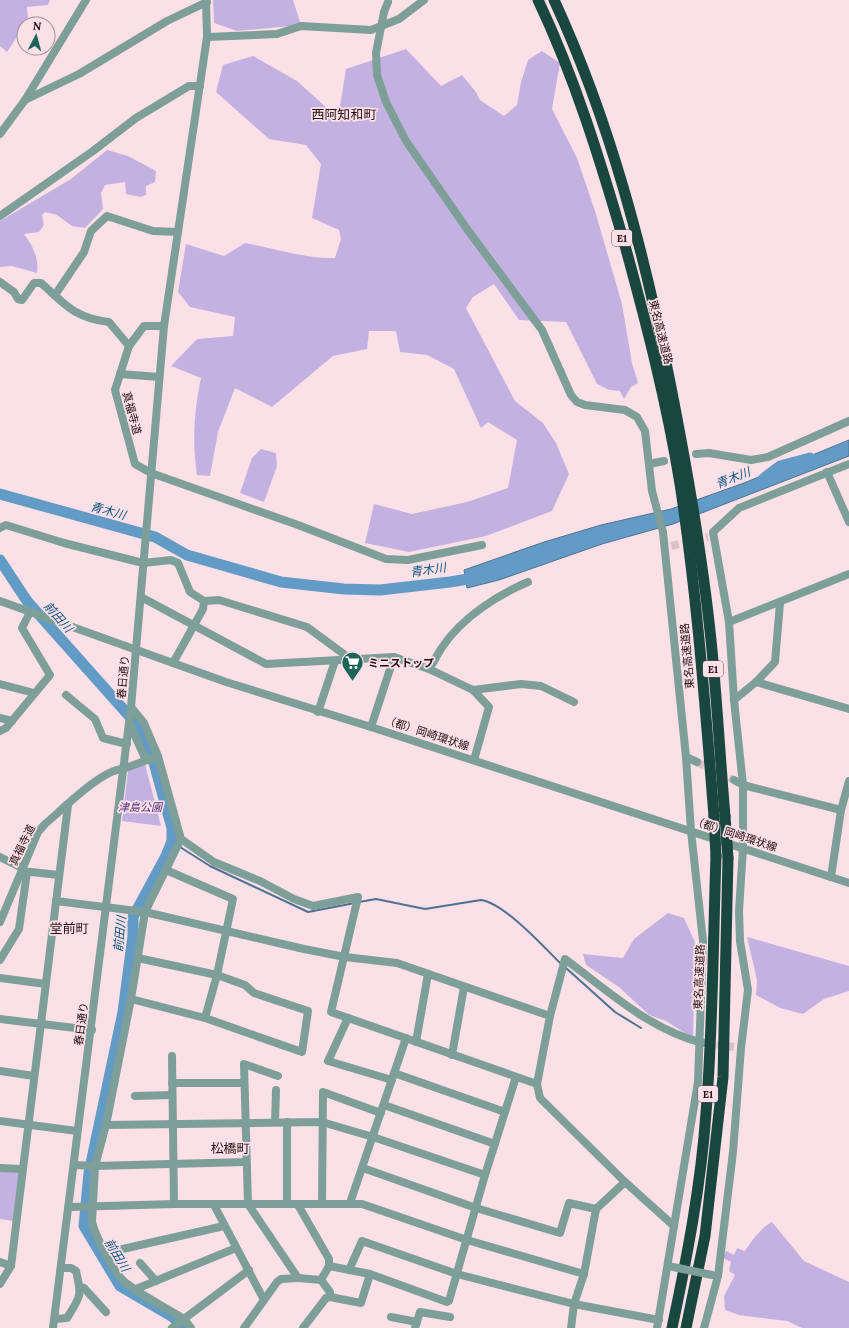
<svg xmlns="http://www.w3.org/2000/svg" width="849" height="1328" font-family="Lora,'Noto Sans JP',serif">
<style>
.green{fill:#c3b2e1}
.water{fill:#629cc6;stroke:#4f7191}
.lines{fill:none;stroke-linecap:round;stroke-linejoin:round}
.stream{stroke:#4f7191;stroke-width:2}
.river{stroke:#629cc6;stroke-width:11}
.minor-tunnel{stroke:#dbc0c7;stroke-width:8;stroke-dasharray:8 4;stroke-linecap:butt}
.minor{stroke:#7d9f98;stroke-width:8}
.highway{stroke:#194740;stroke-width:11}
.minor-bridge{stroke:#7d9f98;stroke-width:8}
.highway-bridge{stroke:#194740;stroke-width:11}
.labels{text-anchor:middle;stroke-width:3.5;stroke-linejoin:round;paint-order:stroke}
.shield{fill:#fbe0e7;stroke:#644c53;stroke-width:1}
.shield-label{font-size:10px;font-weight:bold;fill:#230d14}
.street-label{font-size:11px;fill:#230d14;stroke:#fbe0e7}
.poi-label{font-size:11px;font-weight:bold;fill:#230d14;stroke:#fbe0e7;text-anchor:start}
.park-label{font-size:11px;font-style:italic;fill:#54357c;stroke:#fbe0e7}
.water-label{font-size:12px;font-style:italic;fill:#0e547d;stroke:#fbe0e7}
.quarter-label{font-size:13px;fill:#230d14;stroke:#fbe0e7}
</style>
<rect width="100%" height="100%" fill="#fbe0e7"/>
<g class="green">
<polygon points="0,0 50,0 48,5 27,7 28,20 7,52 0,46"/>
<polygon points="213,0 293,0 301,25 237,31 214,23"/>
<path d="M406 49 441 86 462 75 476 92 480 100 504 116 517 105 521 82 528 60 542 51 560 63 552 109 577 158 595 211 622 304 632 363 638 383 631 387 624 399 620 391 609 390 597 384 566 322 519 320 494 284 473 297 466 308 515 401 543 423 556 443 569 474 552 511 486 536 409 552 365 543 374 504 412 514 467 502 508 488 517 440 488 422 481 428 454 369 427 355 400 352 396 331H369L367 349 333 356 272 407 235 388 218 432 210 476 197 475C192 441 194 411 201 378L171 366 197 339 233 336 235 317 190 307 178 292 186 244 224 256 245 243C275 248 306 259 335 258L341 239 339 230 312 218 321 164 306 145 269 139 216 92 223 65 253 56 297 81 338 118 346 69Z"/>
<path d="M107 150 128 156 156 171 155 182 146 186V195L141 197 126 194 125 182 105 185 101 193 103 209 85 228 72 226 57 215 45 212 42 215 44 225 39 232 24 234C33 246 39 258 37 273L12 266 0 267V221L71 179Z"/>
<polygon points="261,449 276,453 277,466 264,502 240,493 252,458"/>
<polygon points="145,764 161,826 122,821 128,771"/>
<polygon points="668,913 684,918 695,942 693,1038 666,1021 649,1015 619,987 586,965 583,954 623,958 634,939"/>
<polygon points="747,937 849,966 849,991 824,999 803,1014 780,1008 756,995 757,980"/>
<polygon points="0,1170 20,1172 14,1221 0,1219"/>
<path d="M772 1222 804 1261 849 1282V1328H802L787 1321 739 1315 725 1310 724 1296 735 1275 729 1271 731 1262 723 1258 726 1251 734 1255 737 1248 745 1251C751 1241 761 1228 772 1222Z"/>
</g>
<polygon class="water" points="849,440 849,456 673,524 602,544 499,580 467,588 464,570 544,542 601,525 671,509 744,483"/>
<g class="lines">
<g class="stream">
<polyline points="172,841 176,844"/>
<polyline points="180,847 210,866 308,912 355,903"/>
<path d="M359 902 376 899 425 909 481 900C504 903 544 947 561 964"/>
<polyline points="566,968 615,1012 641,1028"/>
</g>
<g class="river">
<polyline points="763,479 780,466 810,458"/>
<polyline points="0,494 155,537 187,555 281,582 344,589 380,590 450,582 480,577"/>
<polyline points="0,560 27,601 140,728 154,763 172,828 172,841 166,856 133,917 133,936 123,1012 89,1173 84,1226 120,1286 173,1317 184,1328"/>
</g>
<g class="minor-tunnel">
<polyline points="671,546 708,537"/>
<polyline points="697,762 734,780"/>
<polyline points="705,1043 734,1047"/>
</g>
<g class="minor">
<polyline points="207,37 277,34 301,26 371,30 399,19 424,0"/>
<polyline points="376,53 377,75 386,102 406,141 467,229 542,330 571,395 577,402 585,405 625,410 637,417 645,431 652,491 663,532 686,757 691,831 703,941 698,1082 657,1328"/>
<polyline points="25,100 79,74 167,21 207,2"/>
<polyline points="0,134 25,100 86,0"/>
<polyline points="0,216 93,151 136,118 189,86 200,86"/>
<path d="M0 282 14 292 18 299 22 300 34 283H41C65 304 74 318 109 322L129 346"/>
<polyline points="55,295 84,252 91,231 107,216 153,231 178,232"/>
<polyline points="164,326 144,326 129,346 115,390 135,464 151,473 298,525 386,559 408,560 482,545"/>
<polyline points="120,374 159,377"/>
<polyline points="696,454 709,453 751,460 768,457 849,421"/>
<polyline points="649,464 664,461"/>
<polyline points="827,472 849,522"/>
<polyline points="0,528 6,525 64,543 143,563 171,560 178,563 190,592 204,601 203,609 173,663"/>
<polyline points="141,597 266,664 394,657 429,669 473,690 521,684 541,686 574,702"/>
<polyline points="0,601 226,682 371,727 849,883"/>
<polyline points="204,601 219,600 307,627 345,655 345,660"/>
<polyline points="729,622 849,574"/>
<path d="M429 669C434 662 438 653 443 646 462 618 497 595 528 582"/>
<polyline points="756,682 849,709"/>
<polyline points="0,684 34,693"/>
<polyline points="473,690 489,707 474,760"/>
<polyline points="66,695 95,719 103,738 127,744"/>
<polyline points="734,700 756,682 775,662 780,603"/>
<polyline points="131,707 144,723 158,756 181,839 214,862 260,881 294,899 313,906 358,897 331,1012 537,1084"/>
<polyline points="318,712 335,661"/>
<polyline points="0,718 12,721"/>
<polyline points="129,723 146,760"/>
<polyline points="371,727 394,657"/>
<polyline points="0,731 6,728 50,675 22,628 30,612"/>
<polyline points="686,757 697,762"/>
<polyline points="734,780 743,785 841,810"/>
<path d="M181 839 145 912 131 999 106 1125 95 1166 92 1222C95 1235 115 1275 126 1283 144 1297 165 1307 184 1319L191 1328"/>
<polyline points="0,857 22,868"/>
<polyline points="166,870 233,899 217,975 205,1018"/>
<polyline points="22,871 59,875"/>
<polyline points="831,877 841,810 849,781"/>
<polyline points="56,901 145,912 304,949 345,957 397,963 550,1016"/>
<path d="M0 922 38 832 45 824C62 810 102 769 123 769L158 756"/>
<polyline points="0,960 19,929 27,872"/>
<polyline points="0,978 46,984"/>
<polyline points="131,999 205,1018 302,1052 308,1011 254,993 245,985 217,975 138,958"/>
<polyline points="348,1018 328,1061 392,1080"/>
<polyline points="0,1019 92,1030"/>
<polyline points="416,1042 428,974"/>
<polyline points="452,1055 464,987"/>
<polyline points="172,1056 174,1204"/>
<polyline points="0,1071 34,1076"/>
<polyline points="394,1073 505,1112"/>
<polyline points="172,1083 244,1083"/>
<polyline points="135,1096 172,1095"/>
<polyline points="384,1105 495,1144"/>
<polyline points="0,1121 77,1131"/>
<polyline points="275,1122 276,1090"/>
<polyline points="287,1122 287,1204"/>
<polyline points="106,1125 322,1122 373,1137 485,1175"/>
<polyline points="74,1165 95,1166 246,1162"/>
<polyline points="0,1168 22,1169"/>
<polyline points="363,1168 476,1208 560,1233 569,1203 596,1209"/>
<polyline points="350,1203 406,1038"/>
<polyline points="322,1204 323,1092 381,1113"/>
<polyline points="214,1205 264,1300"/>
<polyline points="298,1205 329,1259 329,1266 321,1280 330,1292 330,1297"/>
<polyline points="70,1207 174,1204 362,1204 467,1240 584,1274"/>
<path d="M674 1226 625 1182 540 1098 537 1084 550 1016 565 959C608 991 650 1030 703 1043"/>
<polyline points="105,1253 224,1226"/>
<polyline points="0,1262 11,1266"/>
<polyline points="140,1263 156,1281"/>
<polyline points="329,1266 370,1274 447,1302 449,1301 485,1175 516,1077"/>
<polyline points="349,1270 362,1241 457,1274 574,1304 584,1274 596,1209 625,1182"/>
<polyline points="298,1278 321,1280"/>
<polyline points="0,1284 11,1266 68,805"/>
<polyline points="80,1287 84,1288 106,1312"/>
<polyline points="136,1289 236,1248"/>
<polyline points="391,1317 417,1322"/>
<path d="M55 1319 67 1318C81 1296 82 1296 76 1271L71 1268H62"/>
<polyline points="53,1328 131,707 164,326 207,37 206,0"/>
<polyline points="172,1328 249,1270"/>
<polyline points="244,1328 277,1282 281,1279 298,1278 248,1204 244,1064 278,1076"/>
<polyline points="303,1328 326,1298 330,1297 361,1303 370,1274"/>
<polyline points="415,1328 420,1312 450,1317"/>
<polyline points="571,1328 574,1304 659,1320"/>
<polyline points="704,1328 718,1276 733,1152 741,1048 748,990 740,941 739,911 743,848 743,785 734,700 729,622 713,532 739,508 849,464"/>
</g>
<g class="highway">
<path d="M538 0C575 78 600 160 624 242 646 322 667 403 680 484 697 594 705 705 714 816"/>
<path d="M554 0C610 121 644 252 670 382 687 468 702 553 711 640 717 699 720 758 725 816"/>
<path d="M672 1328C687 1257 701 1185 706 1113 713 1028 713 942 716 856"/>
<polyline points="686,1328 705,1236 723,1077 728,858"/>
</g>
<g class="minor-bridge">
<polyline points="376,53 384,12 388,2"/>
<polyline points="673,1267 712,1275"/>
</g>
<g class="highway-bridge">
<polyline points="714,816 716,856"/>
<polyline points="725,816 728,858"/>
</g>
</g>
<defs>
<symbol id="supermarket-pin" viewBox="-11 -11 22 30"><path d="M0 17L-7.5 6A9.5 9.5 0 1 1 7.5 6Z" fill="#1d655b" stroke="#fbe0e7"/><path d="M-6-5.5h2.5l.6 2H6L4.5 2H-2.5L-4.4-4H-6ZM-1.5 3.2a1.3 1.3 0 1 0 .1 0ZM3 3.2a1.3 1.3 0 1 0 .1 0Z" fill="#fff"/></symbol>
</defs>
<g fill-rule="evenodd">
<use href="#supermarket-pin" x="340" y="650" width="25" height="34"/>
</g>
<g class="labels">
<g class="shield">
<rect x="612" y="230" width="20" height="16" rx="3"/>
<rect x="703" y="661" width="20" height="16" rx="3"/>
<rect x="698" y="1086" width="20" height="16" rx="3"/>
</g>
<g class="shield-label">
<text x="622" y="242">E1</text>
<text x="713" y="673">E1</text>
<text x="708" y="1098">E1</text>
</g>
<g class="street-label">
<text transform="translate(661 332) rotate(76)" y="4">東名高速道路</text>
<text transform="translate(132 413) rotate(75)" y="4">真福寺道</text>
<text transform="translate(687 656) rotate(-95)" y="4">東名高速道路</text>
<text transform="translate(123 677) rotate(-85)" y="4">春日通り</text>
<text transform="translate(427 733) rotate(18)" y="4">（都）岡崎環状線</text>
<text transform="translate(735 834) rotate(18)" y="4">（都）岡崎環状線</text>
<text transform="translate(22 845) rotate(-64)" y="4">真福寺道</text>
<text transform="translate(699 977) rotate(-88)" y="4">東名高速道路</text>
<text transform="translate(81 1024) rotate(-82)" y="4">春日通り</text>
</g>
<g class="poi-label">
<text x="368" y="667">ミニストップ</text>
</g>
<g class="park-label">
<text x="140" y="811">津島公園</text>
</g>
<g class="water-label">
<text transform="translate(733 478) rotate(-22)" y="4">青木川</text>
<text transform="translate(108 511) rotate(15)" y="4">青木川</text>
<text transform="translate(428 570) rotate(-8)" y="4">青木川</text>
<text transform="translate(58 617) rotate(48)" y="4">前田川</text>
<text transform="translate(120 934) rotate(-84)" y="4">前田川</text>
<text transform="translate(117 1255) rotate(59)" y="4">前田川</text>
</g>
<g class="quarter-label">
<text x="344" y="119">西阿知和町</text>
<text x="69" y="933">堂前町</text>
<text x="230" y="1153">松橋町</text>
</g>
</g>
<g transform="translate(36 36) rotate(6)"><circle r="19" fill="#fbe0e7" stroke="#a58c93"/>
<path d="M0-3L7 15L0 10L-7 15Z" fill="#1d655b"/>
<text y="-6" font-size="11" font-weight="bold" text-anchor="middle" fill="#230d14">N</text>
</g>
</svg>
